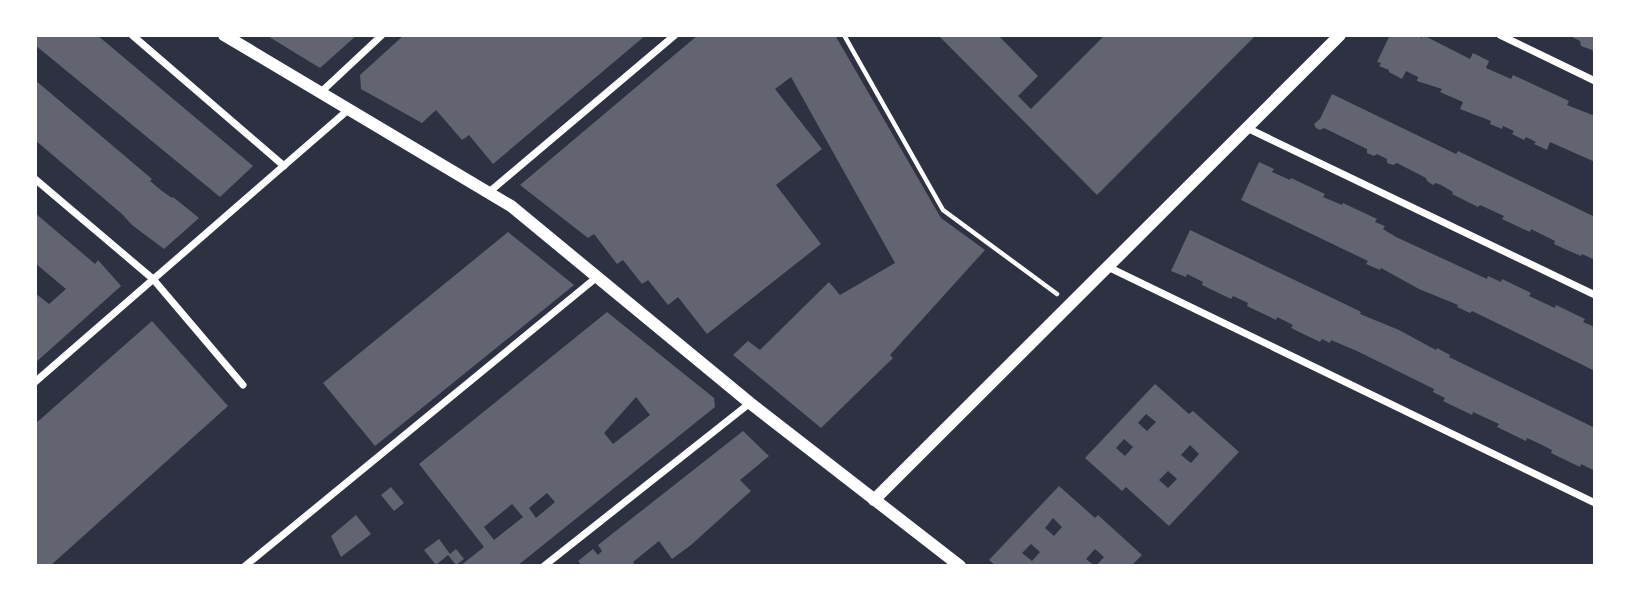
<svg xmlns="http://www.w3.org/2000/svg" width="1630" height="601" font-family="'Exo 2',sans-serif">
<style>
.building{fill:#626471;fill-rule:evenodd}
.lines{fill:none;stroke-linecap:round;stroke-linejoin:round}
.path{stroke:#fff;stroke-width:4.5}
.minor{stroke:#fff;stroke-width:7}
.tertiary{stroke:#fff;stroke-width:12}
</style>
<rect width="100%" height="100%" fill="#2d3142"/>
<g class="building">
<polygon points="35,35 97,35 253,166 220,197 35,45"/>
<polygon points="266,35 357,35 320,68"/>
<polygon points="404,35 646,35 493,164 469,135 462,140 436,110 422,123 361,89 360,75"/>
<polygon points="698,35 835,35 941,218 985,250 890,355 893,358 821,428 733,355 748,341 760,350 829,282 840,295 895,263 791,77 775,89 822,149 776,185 821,244 707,334 678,297 668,305 648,280 642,284 623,260 617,264 594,234 588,238 520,185"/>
<polygon points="938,35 998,35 1038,76 1018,96 1031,109 1105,35 1256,35 1097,195"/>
<polygon points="1390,35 1416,35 1422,38 1423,35 1470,59 1473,53 1489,61 1486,68 1511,79 1513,75 1569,101 1567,105 1595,116 1595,162 1550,142 1547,150 1534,144 1536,142 1526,137 1524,140 1512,134 1514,131 1503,126 1502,129 1490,124 1491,121 1460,109 1463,102 1440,92 1442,89 1417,81 1418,77 1406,71 1402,79 1389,72 1389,70 1379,66 1381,63 1377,62"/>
<polygon points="1568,35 1595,35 1595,54 1592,50 1581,46 1580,41"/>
<polygon points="35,80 152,179 150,181 162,191 172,198 173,197 199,218 164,249 132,225 122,214 35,140"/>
<polygon points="1332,94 1456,154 1458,151 1595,217 1595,260 1582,254 1581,256 1567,250 1554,244 1555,241 1531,229 1530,232 1502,219 1504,216 1480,205 1478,207 1452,194 1453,192 1441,185 1436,183 1433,185 1427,181 1426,178 1397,163 1393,165 1387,163 1387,159 1377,154 1374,156 1367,153 1367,149 1324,128 1320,130 1316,128 1314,124 1320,119"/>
<polygon points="1259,162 1274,169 1272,172 1290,180 1291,178 1325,194 1323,197 1342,205 1343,203 1377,219 1375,222 1385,226 1383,229 1396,237 1487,279 1488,276 1501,282 1502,279 1531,293 1529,296 1555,308 1556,305 1585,319 1583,322 1595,327 1595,371 1472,311 1470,313 1457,307 1458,305 1419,289 1381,268 1380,270 1366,264 1368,261 1241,200"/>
<polygon points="35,213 95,264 98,260 121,286 35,363 35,293 49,304 66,289 35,263"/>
<polygon points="1190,230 1347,305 1361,312 1360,314 1399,330 1436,350 1437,348 1450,355 1449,357 1595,428 1595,471 1581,464 1580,467 1551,453 1552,450 1540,444 1527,438 1526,441 1497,427 1499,424 1473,412 1472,415 1443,401 1445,398 1433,392 1434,389 1357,351 1331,340 1330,343 1322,339 1320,342 1291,328 1293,325 1277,317 1276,320 1247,306 1248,303 1233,296 1231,299 1202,285 1203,282 1187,274 1186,277 1171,271"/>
<polygon points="508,232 574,285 375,446 323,383"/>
<path d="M607 312 714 398 715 407 517 566H460L484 547 419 464ZM636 397 650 415 613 444 604 433ZM547 493 555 502 536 518 529 508ZM512 504 523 517 494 540 484 527Z"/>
<polygon points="152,321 228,406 50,566 35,566 35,424"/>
<path d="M1155 384 1189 414 1193 411 1239 452 1169 526 1126 487 1122 491 1085 458ZM1146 414 1156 422 1147 431 1138 423ZM1124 439 1133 447 1125 456 1116 448ZM1190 445 1199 454 1191 463 1181 455ZM1168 471 1177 479 1168 488 1159 480Z"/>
<polygon points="743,431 769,456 740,480 751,491 691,545 672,559 659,541 633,562 636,566 582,566 578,561 593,549 598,555 602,551 598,545"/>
<path d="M1059 486 1095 518 1098 515 1142 555 1131 566H1096L1104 557 1095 549 1086 559 1095 566H996L989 560ZM1053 518 1062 527 1054 536 1045 528ZM1031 544 1040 552 1032 561 1022 553Z"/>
<polygon points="391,487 404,503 394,511 381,495"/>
<polygon points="356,515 371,534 341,557 331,536"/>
<polygon points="439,539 450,554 456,549 464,559 456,565 448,555 436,565 424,550"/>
</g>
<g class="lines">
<polyline class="path" points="844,35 943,210 1057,294"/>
<g class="minor">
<polyline points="132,35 284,166"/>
<polyline points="1500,35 1595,81"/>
<polyline points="320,93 382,35"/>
<polyline points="1247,128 1595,295"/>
<polyline points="35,179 153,279 243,385"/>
<polyline points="488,193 675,35"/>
<polyline points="1108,267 1595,503"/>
<polyline points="35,382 348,110"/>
<polyline points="245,566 597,277"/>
<polyline points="544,566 750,403"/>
</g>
<g class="tertiary">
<polyline points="224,35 511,206 750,403 960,566"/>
<polyline points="874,500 1340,35"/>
</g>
</g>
<rect width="1630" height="601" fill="none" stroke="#ffffff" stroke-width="74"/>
</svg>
